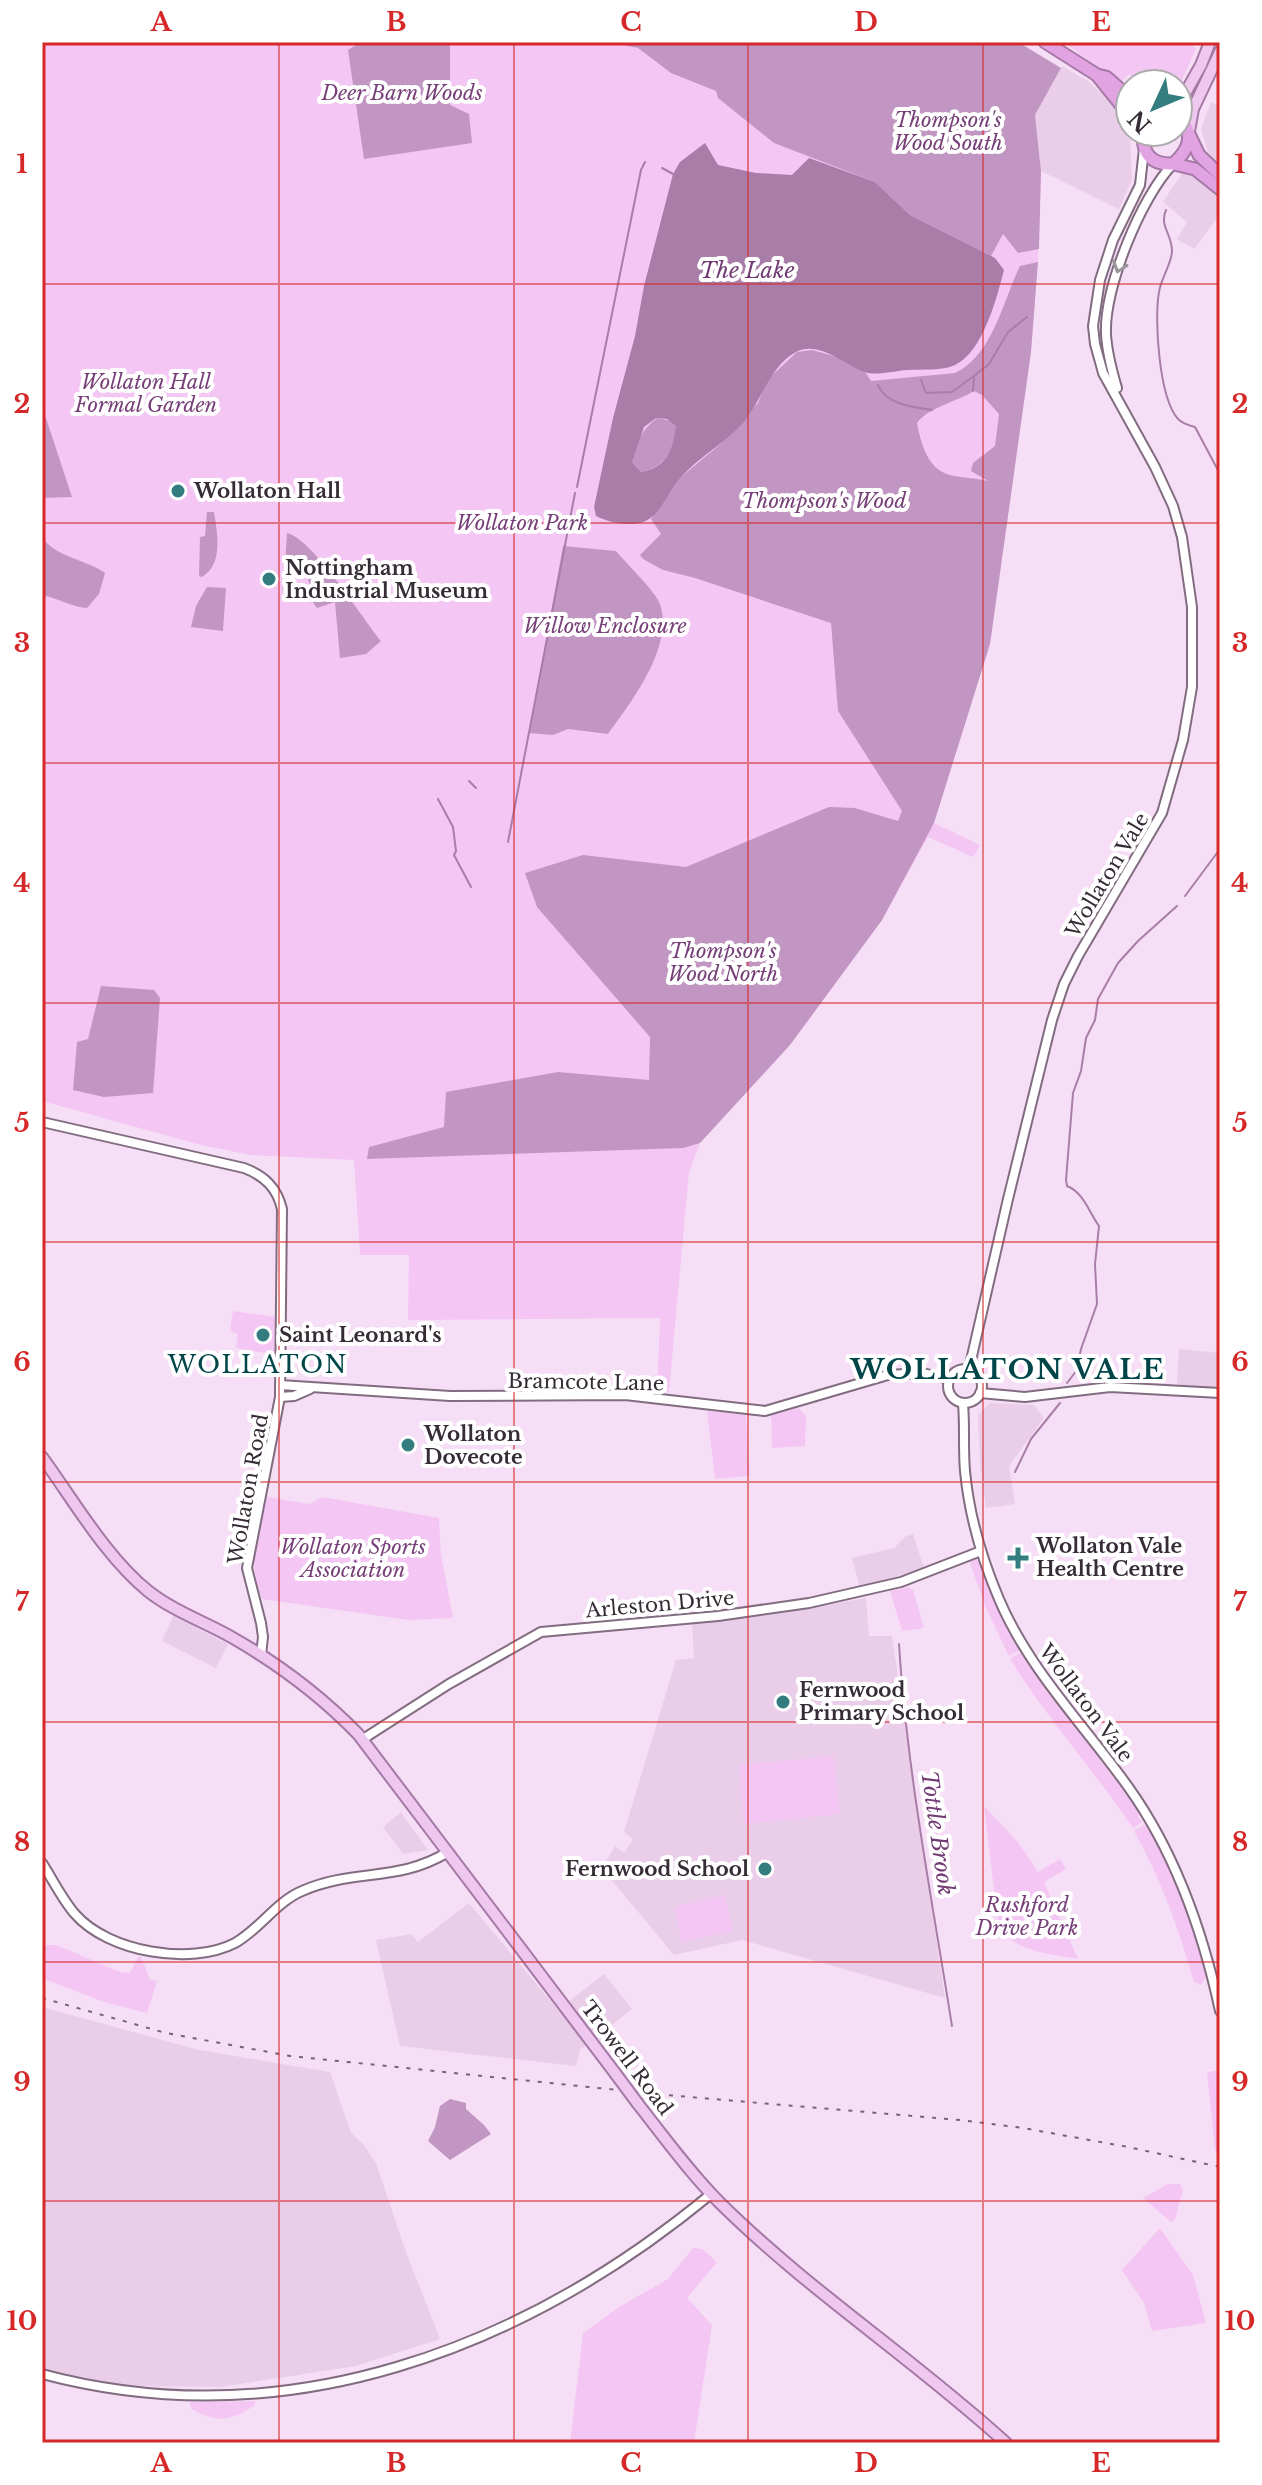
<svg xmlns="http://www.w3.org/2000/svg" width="1262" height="2485" font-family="'Libre Baskerville',serif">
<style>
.built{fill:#eacee9}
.green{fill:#f4c6f3}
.forest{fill:#c296c2;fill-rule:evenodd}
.water{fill:#a87da8;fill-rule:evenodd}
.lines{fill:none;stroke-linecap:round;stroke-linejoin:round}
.stream{stroke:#a87da8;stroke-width:2}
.minor-casing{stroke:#816c80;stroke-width:12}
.major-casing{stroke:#a579a5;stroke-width:14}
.highway-casing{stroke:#a579a5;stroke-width:15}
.minor{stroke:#fff;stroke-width:8}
.major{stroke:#eec8ee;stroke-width:10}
.highway{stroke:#e2a3e2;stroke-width:11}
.rail{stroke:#726572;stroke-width:2;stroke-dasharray:4 8;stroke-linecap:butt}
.major-bridge-casing{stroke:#a579a5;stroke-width:14;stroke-linecap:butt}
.major-bridge{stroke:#eec8ee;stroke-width:10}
.oneway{stroke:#9a969a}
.grid{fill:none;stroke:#d62828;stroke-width:2;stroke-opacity:0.55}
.poi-dot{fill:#337c80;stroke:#fff;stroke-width:3}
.labels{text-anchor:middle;stroke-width:8;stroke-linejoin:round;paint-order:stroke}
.park-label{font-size:20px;font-style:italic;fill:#773f78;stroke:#fff}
.poi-label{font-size:20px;font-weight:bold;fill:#352c35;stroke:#fff;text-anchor:start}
.street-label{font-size:20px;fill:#352c35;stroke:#fff}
.water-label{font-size:22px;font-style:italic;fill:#733b74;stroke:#fff}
.quarter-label{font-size:24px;letter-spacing:2px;fill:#004548;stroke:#fff}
.district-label{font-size:28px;font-weight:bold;letter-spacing:2px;fill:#004548;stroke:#fff}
.neatline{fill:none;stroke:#d62828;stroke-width:3}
.grid-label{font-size:26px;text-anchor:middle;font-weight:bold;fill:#d62828}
</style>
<rect width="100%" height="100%" fill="#f6dff6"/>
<g class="built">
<polygon points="1062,66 1086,80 1113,102 1130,134 1132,180 1119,209 1041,171 1035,115"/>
<polygon points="1211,102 1220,106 1220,166 1208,153 1201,129"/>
<polygon points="1182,173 1191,175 1220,197 1220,214 1194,249 1177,239 1187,222 1163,202"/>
<polygon points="1179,1349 1220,1353 1220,1390 1177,1385"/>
<polygon points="990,1403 1034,1405 1044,1418 1009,1466 1015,1504 986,1508 980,1466 978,1415"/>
<polygon points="913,1534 924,1568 860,1588 852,1558 894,1548 906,1536"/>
<polygon points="866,1598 869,1636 892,1636 945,1998 742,1940 674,1955 604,1871 606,1861 615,1846 624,1853 633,1839 624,1832 676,1660 694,1658 692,1624 768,1615"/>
<polygon points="173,1616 228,1644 216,1668 162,1641"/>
<polygon points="401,1812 428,1850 403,1854 383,1827"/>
<polygon points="469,1903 558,2010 604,1974 632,2009 580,2050 576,2066 400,2046 376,1940 411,1934 418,1942"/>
<polygon points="42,2007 199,2050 330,2072 351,2133 363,2144 376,2163 406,2252 440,2339 356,2366 221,2387 122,2386 42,2368"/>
</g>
<g class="green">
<polygon points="42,42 1018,42 1041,171 1038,258 1031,352 990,644 934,823 980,845 973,857 928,837 882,920 790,1045 700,1143 689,1172 669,1392 657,1390 660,1318 408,1320 409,1255 360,1255 354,1160 250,1155 201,1145 42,1101"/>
<polygon points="1064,42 1187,42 1196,49 1178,89 1178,84 1147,84 1143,80 1140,83 1129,74 1119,84"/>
<polygon points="233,1311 277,1317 276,1355 236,1348 238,1334 230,1331"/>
<polygon points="799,1408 806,1416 805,1446 772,1448 771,1415"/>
<polygon points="707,1411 746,1415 750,1476 715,1479"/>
<path d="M267 1497 310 1504 322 1497 439 1518 441 1555 453 1618 409 1620 262 1599C247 1561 257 1534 267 1497Z"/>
<polygon points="975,1558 981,1562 991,1594 1020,1650 1009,1656 986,1608 970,1563"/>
<polygon points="908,1587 913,1590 924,1628 902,1631 890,1591"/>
<path d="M1022 1652 1141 1814 1138 1816 1142 1822 1133 1828C1094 1770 1047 1719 1010 1659Z"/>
<polygon points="834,1756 840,1814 744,1824 739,1765"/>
<path d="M984 1806 1018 1842 1038 1872 1060 1859 1066 1869 1044 1882 1078 1959C1050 1954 1010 1952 998 1923Z"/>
<path d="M1146 1824C1175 1871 1191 1923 1206 1977L1201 1985 1194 1982C1179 1930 1161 1879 1134 1831Z"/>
<polygon points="725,1895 733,1931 682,1942 674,1907"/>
<polygon points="42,1945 56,1945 120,1972 130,1973 138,1957 141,1957 150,1980 157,1981 147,2013 104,2002 42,1978"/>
<polygon points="1220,2070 1220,2152 1215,2151 1207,2072"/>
<polygon points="1168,2184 1180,2184 1183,2190 1175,2219 1171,2222 1143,2198"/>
<polygon points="1160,2228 1193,2275 1206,2323 1152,2331 1144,2303 1122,2270"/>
<polygon points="693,2248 702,2249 717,2262 687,2298 712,2325 694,2443 570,2443 583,2333 619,2307 668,2279"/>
<path d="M255 2401V2405C230 2422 218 2423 191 2409L190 2402Z"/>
</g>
<g class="forest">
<polygon points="361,42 450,42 450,105 469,114 472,143 364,159 348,50"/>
<polygon points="608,42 1018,42 1061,68 1035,115 1041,171 1039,249 1018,253 1003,234 991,256 910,215 875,182 774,143 718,98 716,91 671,73 638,48"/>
<path d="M1038 262 1031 352 990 644 934 823 882 920 790 1045 700 1143 683 1148 367 1159 369 1147 444 1127 446 1092 558 1072 649 1080 650 1037 537 907 525 873 583 855 686 867 829 807 855 808 898 821 902 811 838 711 831 623 695 578 663 570 643 559 640 555 661 534 651 519 681 477 718 446 758 403 767 380 797 352 812 350 841 358 866 373 871 381 955 373C993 355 1003 300 1020 266ZM974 391 982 395 999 414 995 446 973 463 971 471 988 481C976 478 962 478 950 475 927 469 921 443 917 423 929 407 956 402 974 391Z"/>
<polygon points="42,406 72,497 42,498"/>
<path d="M657 418 672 421 677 426C673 449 667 467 641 472L632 462C635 444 642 429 657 418Z"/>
<path d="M207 512H214C217 532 224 564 202 577L199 576 200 537 205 536Z"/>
<path d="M287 533C313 539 362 618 381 641L366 654 340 658 335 602 317 608 309 597 311 588 304 568 284 578Z"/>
<path d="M42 537C56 558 86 559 105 573L99 594 87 608C71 607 58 598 42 595Z"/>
<path d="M563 546 616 551C625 562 656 592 660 604 674 647 632 701 608 734L568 729 553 735 529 733Z"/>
<polygon points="207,587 226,588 223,631 191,627 196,606"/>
<polygon points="101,986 154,990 160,998 153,1093 104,1097 73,1090 77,1042 88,1039"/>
<polygon points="450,2099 466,2103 466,2109 484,2125 491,2134 450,2160 428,2141 435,2127 440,2106"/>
</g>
<path class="water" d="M705 143 718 165 756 173 792 175 809 158 875 182 910 215 995 258 1004 270C997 297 983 352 955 365 942 371 921 369 907 370 894 371 876 376 864 372 845 365 819 340 796 352 771 365 762 399 746 419 727 443 697 457 678 481 668 493 659 517 643 522 631 527 607 522 596 516L594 507 613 418 635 336 644 286 673 174 680 162ZM656 418 667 419 676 426C673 449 667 468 641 472L632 462 644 427Z"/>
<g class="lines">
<g class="stream">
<polyline points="662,168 673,174"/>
<path d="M1166 210C1159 226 1172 234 1172 251 1172 263 1161 278 1159 292 1154 319 1159 398 1178 419 1183 424 1188 425 1195 427L1220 474"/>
<polyline points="921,380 926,393 952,392 974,376 989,364 1008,332 1027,317"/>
<path d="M878 385C886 405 914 407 932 410"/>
<polyline points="973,391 974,377"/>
<polyline points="577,487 641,170 645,162"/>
<polyline points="469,781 476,788"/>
<polyline points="438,799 453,827 456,851 454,855 471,887 469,883"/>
<polyline points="508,842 575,493"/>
<polyline points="1185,896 1220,849"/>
<path d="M1067 1383 1077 1370 1081 1349 1097 1304 1095 1264 1099 1226C1089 1212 1083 1192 1067 1186L1066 1180 1073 1093 1081 1071 1086 1038 1095 1020 1098 999 1118 963 1138 941 1177 906"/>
<polyline points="1015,1472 1031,1439 1060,1403"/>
<path d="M899 1644C907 1772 932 1899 952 2026"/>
</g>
<defs>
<g id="minor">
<path d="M1117 388C1112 371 1107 352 1106 334 1104 288 1141 197 1173 164"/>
<path d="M42 1122 244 1168C265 1176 277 1188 282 1209L280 1397 247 1568 261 1623 263 1637 261 1655"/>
<polyline points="969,1369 1008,1199 1052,1020 1064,984 1078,956 1162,813 1183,740 1192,687 1192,607 1182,537 1173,506 1155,467 1103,373 1095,344 1093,326 1100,280 1113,240 1140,185 1144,149"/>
<circle cx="965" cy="1386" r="17"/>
<polyline points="280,1385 450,1396 625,1395 765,1411 888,1375 922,1373 949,1379"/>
<polyline points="980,1393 1025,1397 1110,1387 1220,1393"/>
<polyline points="280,1397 294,1396 310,1389"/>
<path d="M963 1404C965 1426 963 1448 965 1471 969 1514 982 1559 999 1599 1029 1670 1085 1726 1129 1788 1176 1854 1203 1932 1220 2011"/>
<polyline points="363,1739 449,1684 541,1632 718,1616 809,1603 901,1582 981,1551"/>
<path d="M42 1863C53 1880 62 1899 75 1914 108 1952 191 1966 235 1943 260 1929 276 1902 302 1891 354 1868 397 1883 448 1852"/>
<path d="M42 2374C286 2439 522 2350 711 2194"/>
</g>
<g id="major">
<polyline points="1178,106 1201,65 1210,42"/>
<polyline points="1189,131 1193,109 1220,52"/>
<path d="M42 1457C74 1501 106 1557 148 1591 173 1611 205 1622 233 1638 280 1665 320 1695 358 1734L615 2073"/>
<path d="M638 2104C664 2137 690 2173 720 2203 809 2291 914 2359 1006 2443"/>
</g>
<g id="highway">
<polyline points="1045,42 1097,75 1106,77 1130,98"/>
<polyline points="1097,75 1130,116"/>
<path d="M1144 132C1141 153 1151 165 1173 164 1188 151 1197 133 1178 119"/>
<polyline points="1189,134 1199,155 1220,175"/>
<polyline points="1174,164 1195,169 1220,189"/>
</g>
</defs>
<use href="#minor" class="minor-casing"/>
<use href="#major" class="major-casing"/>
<use href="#highway" class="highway-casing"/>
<use href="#minor" class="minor"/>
<use href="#major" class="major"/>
<use href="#highway" class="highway"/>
<polyline class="rail" points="42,1998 166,2033 290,2056 666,2095 960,2120 1023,2128 1128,2147 1220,2167"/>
<defs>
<polyline id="major-bridge" points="615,2073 638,2104"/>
</defs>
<use href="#major-bridge" class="major-bridge-casing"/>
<use href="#major-bridge" class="major-bridge"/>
</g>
<defs><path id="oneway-chevron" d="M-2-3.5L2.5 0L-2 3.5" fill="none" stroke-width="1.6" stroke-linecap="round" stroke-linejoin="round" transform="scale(2)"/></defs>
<use class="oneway" href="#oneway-chevron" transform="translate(1119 267) rotate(109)"/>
<path class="grid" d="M279 42V2443M514 42V2443M748 42V2443M983 42V2443M42 284H1220M42 523H1220M42 763H1220M42 1003H1220M42 1242H1220M42 1482H1220M42 1722H1220M42 1962H1220M42 2201H1220"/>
<g class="poi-dot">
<circle cx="178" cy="491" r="8"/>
<circle cx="269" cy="579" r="8"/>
<circle cx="263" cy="1335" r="8"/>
<circle cx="408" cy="1445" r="8"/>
<path d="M1014 1546h8v8h8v8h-8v8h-8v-8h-8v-8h8z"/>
<circle cx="783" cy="1702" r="8"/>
<circle cx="765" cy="1869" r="8"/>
</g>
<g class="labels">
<g class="park-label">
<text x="402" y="100">Deer Barn Woods</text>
<text x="948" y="127">Thompson's<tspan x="948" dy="23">Wood South</tspan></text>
<text x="146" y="389">Wollaton Hall<tspan x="146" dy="23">Formal Garden</tspan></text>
<text x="824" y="508">Thompson's Wood</text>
<text x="522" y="530">Wollaton Park</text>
<text x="605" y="633">Willow Enclosure</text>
<text x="723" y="958">Thompson's<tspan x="723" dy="23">Wood North</tspan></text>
<text x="353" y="1554">Wollaton Sports<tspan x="353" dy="23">Association</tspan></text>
<text x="1027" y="1912">Rushford<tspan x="1027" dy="23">Drive Park</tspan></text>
</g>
<g class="poi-label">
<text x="194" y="498">Wollaton Hall</text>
<text x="285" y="575">Nottingham<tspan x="285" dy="23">Industrial Museum</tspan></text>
<text x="279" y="1342">Saint Leonard's</text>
<text x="424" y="1441">Wollaton<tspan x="424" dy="23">Dovecote</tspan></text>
<text x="1036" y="1553">Wollaton Vale<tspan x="1036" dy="23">Health Centre</tspan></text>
<text x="799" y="1697">Fernwood<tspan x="799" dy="23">Primary School</tspan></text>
<text x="749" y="1876" text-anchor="end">Fernwood School</text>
</g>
<g class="street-label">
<text transform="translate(1107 875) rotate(-59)" y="7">Wollaton Vale</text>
<text transform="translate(586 1382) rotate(1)" y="7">Bramcote Lane</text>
<text transform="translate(248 1489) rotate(-80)" y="7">Wollaton Road</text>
<text transform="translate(660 1604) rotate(-5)" y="7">Arleston Drive</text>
<text transform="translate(1086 1703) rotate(53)" y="7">Wollaton Vale</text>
<text transform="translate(627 2058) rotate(53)" y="7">Trowell Road</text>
</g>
<g class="water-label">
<text x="747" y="278">The Lake</text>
<text transform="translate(938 1833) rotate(82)" y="8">Tottle Brook</text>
</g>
<g class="quarter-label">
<text x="258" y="1373">WOLLATON</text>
</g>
<g class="district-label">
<text x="1008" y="1379">WOLLATON VALE</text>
</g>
</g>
<rect width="1262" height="2485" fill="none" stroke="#ffffff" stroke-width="88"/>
<g transform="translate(1154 108) rotate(226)"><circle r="38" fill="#ffffff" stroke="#aeabae" stroke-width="2"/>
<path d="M0-6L14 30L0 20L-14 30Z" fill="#337c80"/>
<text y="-12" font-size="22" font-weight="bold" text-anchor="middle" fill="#352c35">N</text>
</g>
<rect x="44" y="44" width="1174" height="2397" class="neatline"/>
<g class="grid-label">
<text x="161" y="31">A</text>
<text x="396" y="31">B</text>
<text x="631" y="31">C</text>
<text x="866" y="31">D</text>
<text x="1101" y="31">E</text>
<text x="22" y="173">1</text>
<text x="1240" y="173">1</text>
<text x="22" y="413">2</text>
<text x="1240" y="413">2</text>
<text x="22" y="652">3</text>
<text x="1240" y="652">3</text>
<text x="22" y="892">4</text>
<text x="1240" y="892">4</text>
<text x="22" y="1132">5</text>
<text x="1240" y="1132">5</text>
<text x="22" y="1371">6</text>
<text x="1240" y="1371">6</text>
<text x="22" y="1611">7</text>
<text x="1240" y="1611">7</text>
<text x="22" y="1851">8</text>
<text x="1240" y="1851">8</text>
<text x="22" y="2091">9</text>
<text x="1240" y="2091">9</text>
<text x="22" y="2330">10</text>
<text x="1240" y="2330">10</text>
<text x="161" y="2472">A</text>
<text x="396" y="2472">B</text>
<text x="631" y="2472">C</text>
<text x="866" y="2472">D</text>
<text x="1101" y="2472">E</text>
</g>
</svg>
